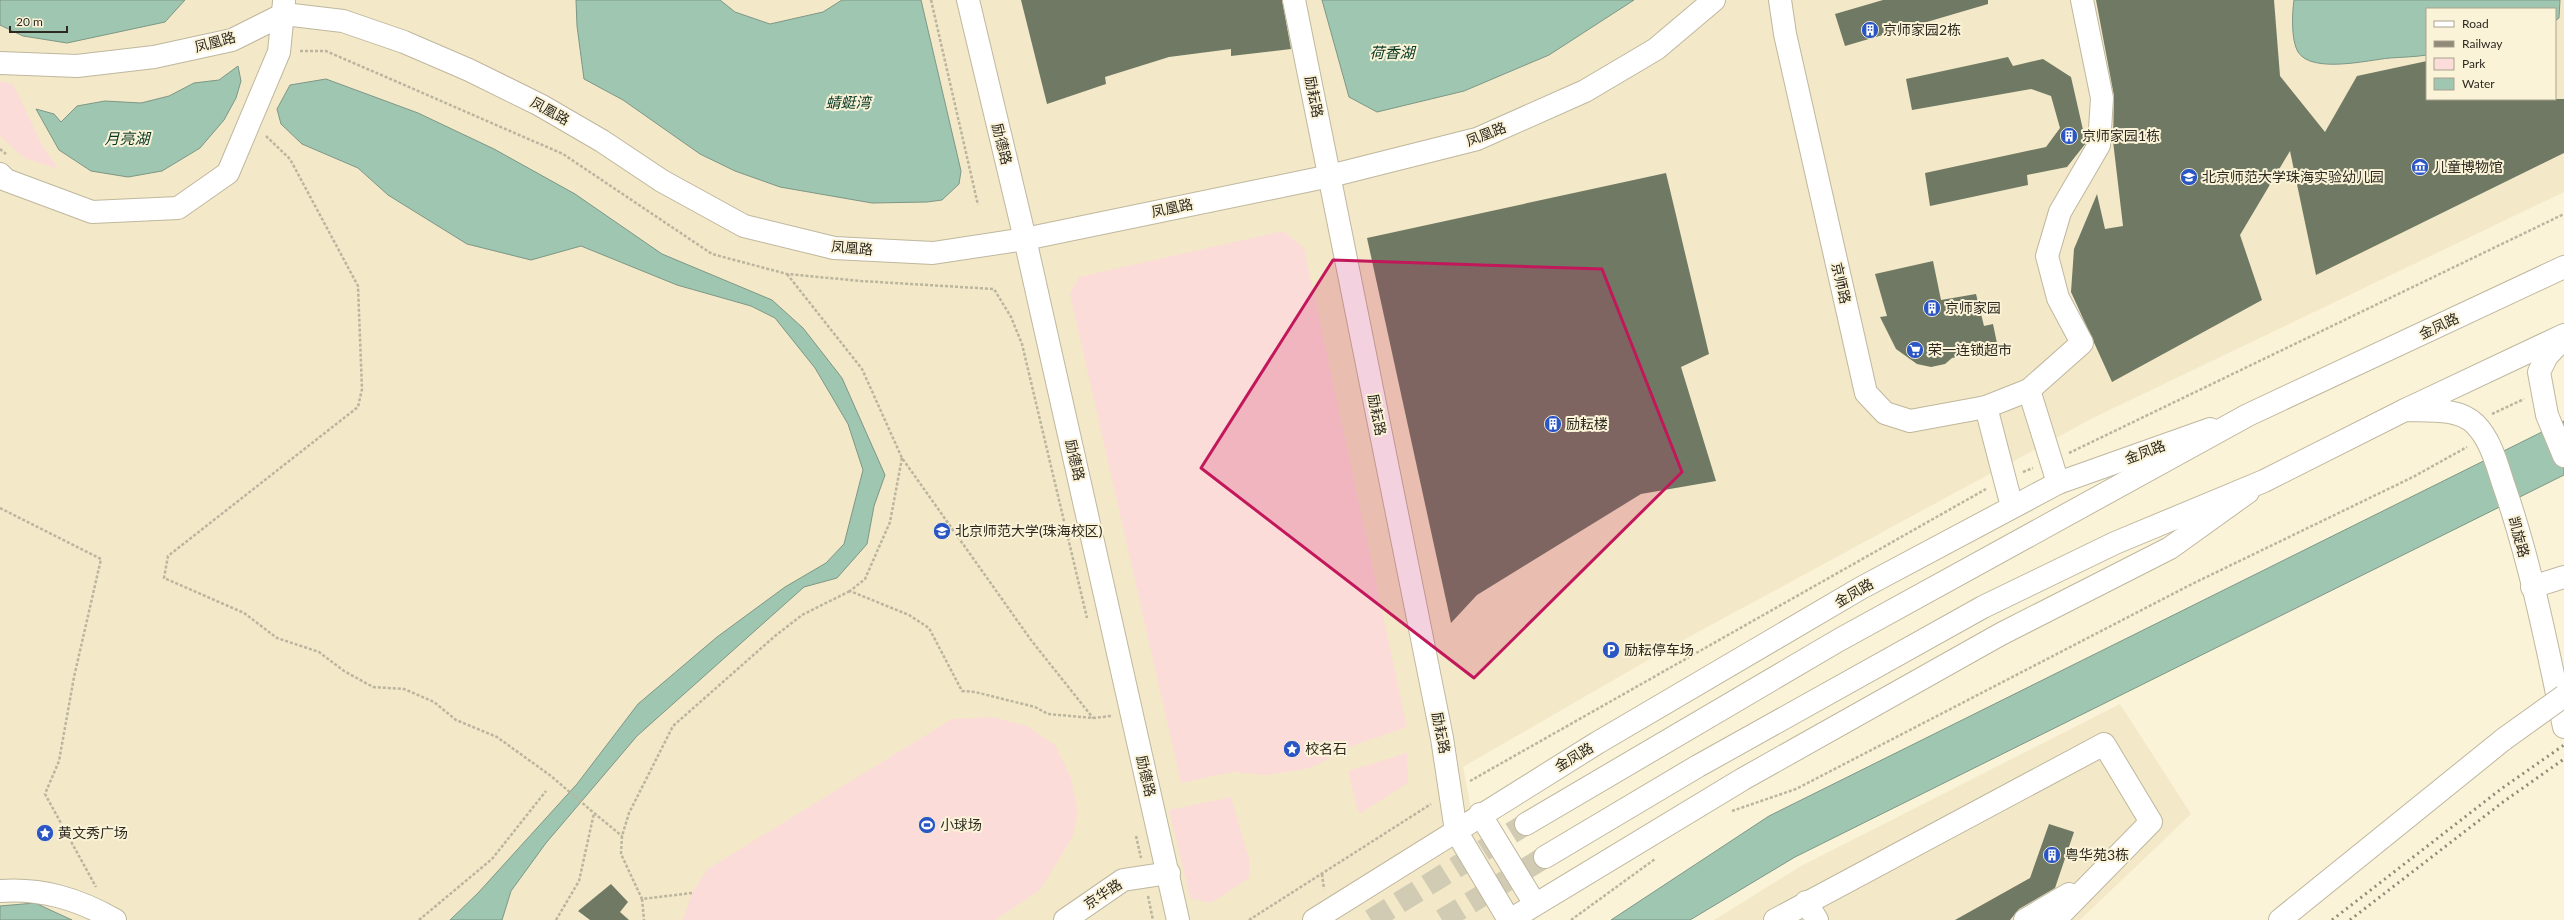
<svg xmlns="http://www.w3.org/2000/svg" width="2564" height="920" font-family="Lato,'Noto Sans SC',sans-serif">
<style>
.built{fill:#f3e8c7;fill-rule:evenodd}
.green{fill:#fcdcd9}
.water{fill:#9fc6b1;stroke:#7d9786}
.building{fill:#6f7963}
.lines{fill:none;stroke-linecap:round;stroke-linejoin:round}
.highway-tunnel{stroke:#d2cbb3;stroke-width:22;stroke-dasharray:22 11;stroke-linecap:butt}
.minor-casing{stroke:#bfb79e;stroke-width:24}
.highway-casing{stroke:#bfb79e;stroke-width:24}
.path{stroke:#bbb59f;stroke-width:2.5;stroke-dasharray:3 2;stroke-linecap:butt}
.minor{stroke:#fff;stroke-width:22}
.highway{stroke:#fff;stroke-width:22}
.rail{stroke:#908a78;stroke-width:3;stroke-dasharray:2 4;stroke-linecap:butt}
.minor-bridge-casing{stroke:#bfb79e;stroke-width:24;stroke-linecap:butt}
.minor-bridge{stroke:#fff;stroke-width:22}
.marked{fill:#c2185b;fill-opacity:0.2;stroke:#c2185b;stroke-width:3;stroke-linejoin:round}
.labels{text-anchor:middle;stroke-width:4;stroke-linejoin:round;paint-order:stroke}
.poi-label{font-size:14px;fill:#2d2920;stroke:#fbf3d8;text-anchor:start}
.street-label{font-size:14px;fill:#2d2920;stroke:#fbf3d8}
.water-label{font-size:15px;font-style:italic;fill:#033723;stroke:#fbf3d8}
</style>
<rect width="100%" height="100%" fill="#fbf3d8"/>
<g class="built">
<path d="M0 0H2564V192L2093 418 1676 644 1463 767 1473 819 1535 920H0ZM2427 9H2555V99H2427Z"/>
<polygon points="2120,704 2191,814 2080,920 1714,920 1801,866"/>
</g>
<g class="green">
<polygon points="0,81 13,84 41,143 58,169 24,158 0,136"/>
<polygon points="1283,231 1304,248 1407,727 1346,748 1321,763 1305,769 1266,775 1232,772 1181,783 1070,294 1079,277"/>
<polygon points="992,717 1027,726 1055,745 1071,778 1078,813 1072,838 1040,890 995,920 683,920 692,893 708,869 952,719"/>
<polygon points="1407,753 1408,783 1359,814 1348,771"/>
<polygon points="1231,797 1249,859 1249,878 1211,903 1190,898 1169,810"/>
</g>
<g class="water">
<polygon points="0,0 185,0 165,22 67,43 23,36 0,25"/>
<polygon points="576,0 720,0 735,12 770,24 823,12 842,0 921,0 961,171 959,184 942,200 927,202 872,203 780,187 735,171 700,154 623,100 584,79 577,26"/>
<polygon points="1322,0 1634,0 1549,55 1464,91 1377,112 1349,97"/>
<path d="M2294 0H2560L2559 18 2555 21V9H2427V55C2414 57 2403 57 2390 58 2368 60 2312 74 2298 52 2291 40 2292 14 2294 0Z"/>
<polygon points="238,66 241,81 236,98 224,120 200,148 162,171 128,177 91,171 59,150 36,109 54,114 61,122 77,106 105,101 141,103 169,96 194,83 219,80"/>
<polygon points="326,79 418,113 494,149 575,194 662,254 772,300 803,328 842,378 885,475 874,506 867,544 837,578 804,587 637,736 546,843 511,891 502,920 450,920 478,893 577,784 638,704 717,637 785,587 826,563 844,544 863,470 848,424 815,368 775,318 751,306 677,285 581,246 531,260 467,244 388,195 358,168 302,144 281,124 277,109 290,85"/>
<polygon points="2564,421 2564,475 1795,857 1690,920 1611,920 1769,816"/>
<polygon points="35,903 72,920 0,920 0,906"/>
</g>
<g class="building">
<polygon points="1021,0 1282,0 1291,49 1231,56 1231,49 1169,57 1105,77 1106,84 1047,104"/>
<polygon points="1883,0 1988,0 1988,4 1845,46 1835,14"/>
<polygon points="2096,0 2274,0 2280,76 2325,132 2357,76 2427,61 2427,99 2564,99 2564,153 2316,275 2290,151 2240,235 2262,300 2112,382 2071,292 2074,249 2097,194 2105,229 2123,226 2113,141 2114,96"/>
<polygon points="2008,57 2013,66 2043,59 2071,77 2086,143 2067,167 2027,175 2028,185 1930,206 1925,173 2046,147 2060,128 2051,96 2031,89 1912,110 1906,79"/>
<polygon points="1666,173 1709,354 1681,367 1716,481 1641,494 1477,595 1451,623 1367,238"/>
<polygon points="1933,261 1941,300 1976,294 1984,326 1993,324 1998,348 1952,358 1945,364 1931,367 1917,364 1896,349 1880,317 1887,316 1875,274"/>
<polygon points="2049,824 2074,832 2055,888 2019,909 2010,920 1955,920 2030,878"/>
<polygon points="611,884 628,902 620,912 629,920 590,920 578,911"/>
</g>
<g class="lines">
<g class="highway-tunnel">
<polyline points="1371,920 1526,824"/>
<polyline points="1442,920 1545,857"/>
</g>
<defs>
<g id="minor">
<polyline points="968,0 1025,239 1178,920"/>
<polyline points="1294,0 1442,738 1456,831 1509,920"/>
<polyline points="1780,0 1785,34 1866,393 1885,413 1910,421 1986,407 2029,390 2082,343 2058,298 2047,256 2060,212 2099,145 2102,98 2082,0"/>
<polyline points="0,63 77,66 154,57 232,40 284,14 343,21 404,42 469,70 540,105 602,141 662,181 744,226 834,248 933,253 1025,239 1330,176 1477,139 1585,91 1656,49 1714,0"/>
<polyline points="0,174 6,180 92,212 178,208 228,173 279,52 284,2"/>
<polyline points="2564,338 2547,356 2539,372 2547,415 2564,456"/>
<polyline points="2029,390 2058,483"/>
<polyline points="1986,407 2012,507"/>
<path d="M2405 410C2426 411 2458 407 2475 424 2491 440 2497 465 2504 486 2531 564 2547 646 2564 727"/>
<polyline points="2532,587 2564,577"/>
<polyline points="1480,814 1535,904"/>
<path d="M0 891C42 888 78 899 115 920"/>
<polyline points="1806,902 1817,920"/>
<polyline points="1065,920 1123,880 1169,873"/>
<polyline points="1314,920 1597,743 1861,588 2058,483 2210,429"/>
<polyline points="1510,920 1743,779 2001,634 2170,548 2248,492"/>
<polyline points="1775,920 2104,744 2151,822 2055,920"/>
<polyline points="2025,920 2069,894"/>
<polyline points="2280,920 2504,739"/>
</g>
<g id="highway">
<polyline points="1526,824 1839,640 2248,415 2564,267"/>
<polyline points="1545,857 1698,766 1983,607 2115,543 2264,481 2405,410 2564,335"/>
</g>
</defs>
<use href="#minor" class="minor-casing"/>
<use href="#highway" class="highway-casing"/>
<g class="path">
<polyline points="931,0 978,205"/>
<polyline points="300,51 326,51 563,154 712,254 787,274 861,281 994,289 1011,317 1022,344 1087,618"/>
<polyline points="266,136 290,159 358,286 362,389 358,407 168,556 164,578 244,613 277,638 319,652 344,671 373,687 404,689 434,702 456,720 497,737 551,776 594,813"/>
<polyline points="0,149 6,154"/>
<polyline points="787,274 862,369 902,458 1031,640 1093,718"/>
<polyline points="2492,414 2524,399"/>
<polyline points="2069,453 2564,214"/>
<polyline points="902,458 890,522 865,579 850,591 909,615 929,628 962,691 975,692 1035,707 1048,714 1093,718 1111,716"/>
<polyline points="2023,472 2033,468"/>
<polyline points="0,508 101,559 74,677 59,761 45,794 96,887"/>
<polyline points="1470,781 1986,489"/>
<polyline points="1732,811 1796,789 2190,585 2413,477 2467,447"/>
<polyline points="1136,836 1141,858"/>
<polyline points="1322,874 1324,889"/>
<polyline points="692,893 642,899 621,854 622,836 629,813 673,726 775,636 802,615 850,591"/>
<polyline points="1148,896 1153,920"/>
<polyline points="642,899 644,920"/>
<polyline points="419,920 492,859 546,791"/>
<polyline points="556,920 579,881 594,813 622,836"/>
<polyline points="1249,920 1431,804"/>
<polyline points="1571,920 1655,859"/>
</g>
<use href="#minor" class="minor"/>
<use href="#highway" class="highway"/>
<g class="rail">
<polyline points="2332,920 2501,789 2564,745"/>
<polyline points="2350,920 2503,802 2564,759"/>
</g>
<defs>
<polyline id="minor-bridge" points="2504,739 2564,696"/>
</defs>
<use href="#minor-bridge" class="minor-bridge-casing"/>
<use href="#minor-bridge" class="minor-bridge"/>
</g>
<path class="marked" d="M1333 260 1602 269 1682 472 1474 678 1201 468Z"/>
<defs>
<symbol id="building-disc" viewBox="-11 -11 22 22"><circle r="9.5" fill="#2a55c4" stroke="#fbf3d8"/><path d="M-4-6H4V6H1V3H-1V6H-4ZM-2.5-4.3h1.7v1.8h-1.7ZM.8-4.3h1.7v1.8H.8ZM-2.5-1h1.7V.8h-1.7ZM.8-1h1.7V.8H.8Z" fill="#fff"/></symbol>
<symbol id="museum-disc" viewBox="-11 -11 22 22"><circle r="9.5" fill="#2a55c4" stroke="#fbf3d8"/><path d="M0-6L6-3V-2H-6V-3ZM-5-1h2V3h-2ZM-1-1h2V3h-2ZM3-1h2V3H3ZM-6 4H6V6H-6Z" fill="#fff"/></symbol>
<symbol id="school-disc" viewBox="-11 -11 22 22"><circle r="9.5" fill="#2a55c4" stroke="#fbf3d8"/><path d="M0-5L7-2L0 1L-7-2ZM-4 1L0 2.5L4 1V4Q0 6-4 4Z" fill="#fff"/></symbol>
<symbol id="supermarket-disc" viewBox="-11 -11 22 22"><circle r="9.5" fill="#2a55c4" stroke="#fbf3d8"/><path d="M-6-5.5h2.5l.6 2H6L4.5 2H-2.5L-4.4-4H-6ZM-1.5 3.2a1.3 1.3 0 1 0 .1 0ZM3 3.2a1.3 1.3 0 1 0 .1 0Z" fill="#fff"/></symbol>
<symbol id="university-disc" viewBox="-11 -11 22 22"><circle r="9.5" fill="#2a55c4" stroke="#fbf3d8"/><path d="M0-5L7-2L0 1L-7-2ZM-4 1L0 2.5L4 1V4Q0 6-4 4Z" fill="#fff"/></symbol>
<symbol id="parking-disc" viewBox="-11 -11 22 22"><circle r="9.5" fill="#2a55c4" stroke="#fbf3d8"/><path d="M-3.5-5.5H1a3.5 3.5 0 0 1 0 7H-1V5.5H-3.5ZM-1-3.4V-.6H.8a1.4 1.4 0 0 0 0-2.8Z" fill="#fff"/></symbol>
<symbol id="sight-disc" viewBox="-11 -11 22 22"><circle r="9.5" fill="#2a55c4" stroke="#fbf3d8"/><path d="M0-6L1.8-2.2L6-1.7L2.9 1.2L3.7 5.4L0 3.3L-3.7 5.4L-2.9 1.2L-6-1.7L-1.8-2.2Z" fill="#fff"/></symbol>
<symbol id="stadium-disc" viewBox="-11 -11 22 22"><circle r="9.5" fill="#2a55c4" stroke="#fbf3d8"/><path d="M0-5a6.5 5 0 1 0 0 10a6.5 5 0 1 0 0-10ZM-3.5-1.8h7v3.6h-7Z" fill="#fff"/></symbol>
</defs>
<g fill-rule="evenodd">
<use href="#building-disc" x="1860" y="20" width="20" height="20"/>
<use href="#building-disc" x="2059" y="126" width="20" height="20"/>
<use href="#museum-disc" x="2410" y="157" width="20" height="20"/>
<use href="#school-disc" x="2179" y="167" width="20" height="20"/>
<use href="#building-disc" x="1922" y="298" width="20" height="20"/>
<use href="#supermarket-disc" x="1905" y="340" width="20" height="20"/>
<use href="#building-disc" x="1543" y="414" width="20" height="20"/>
<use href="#university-disc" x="932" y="521" width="20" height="20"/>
<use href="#parking-disc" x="1601" y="640" width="20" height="20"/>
<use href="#sight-disc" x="1282" y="739" width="20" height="20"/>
<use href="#stadium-disc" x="917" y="815" width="20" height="20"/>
<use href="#sight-disc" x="35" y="823" width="20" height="20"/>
<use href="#building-disc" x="2042" y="845" width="20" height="20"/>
</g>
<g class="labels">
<g class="poi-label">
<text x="1883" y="35">京师家园2栋</text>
<text x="2082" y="141">京师家园1栋</text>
<text x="2433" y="172">儿童博物馆</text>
<text x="2202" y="182">北京师范大学珠海实验幼儿园</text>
<text x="1945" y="313">京师家园</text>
<text x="1928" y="355">荣一连锁超市</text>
<text x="1566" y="429">励耘楼</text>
<text x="955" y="536">北京师范大学(珠海校区)</text>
<text x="1624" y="655">励耘停车场</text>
<text x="1305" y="754">校名石</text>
<text x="940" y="830">小球场</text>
<text x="58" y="838">黄文秀广场</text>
<text x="2065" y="860">粤华苑3栋</text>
</g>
<g class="street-label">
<text transform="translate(215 42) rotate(-15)" y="5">凤凰路</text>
<text transform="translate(1314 97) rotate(79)" y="5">励耘路</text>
<text transform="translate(550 111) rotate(29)" y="5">凤凰路</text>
<text transform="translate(1486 134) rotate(-21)" y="5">凤凰路</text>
<text transform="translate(1002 144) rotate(76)" y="5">励德路</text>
<text transform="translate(1172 208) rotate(-12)" y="5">凤凰路</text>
<text transform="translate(852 248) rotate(5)" y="5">凤凰路</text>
<text transform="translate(1841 283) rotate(77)" y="5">京师路</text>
<text transform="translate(2439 326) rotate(-25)" y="5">金凤路</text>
<text transform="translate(1377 415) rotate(79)" y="5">励耘路</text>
<text transform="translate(2145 452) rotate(-20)" y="5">金凤路</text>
<text transform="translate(1075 460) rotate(77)" y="5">励德路</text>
<text transform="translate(2519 537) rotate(75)" y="5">凯旋路</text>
<text transform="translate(1854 593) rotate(-30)" y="5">金凤路</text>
<text transform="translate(1441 733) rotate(79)" y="5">励耘路</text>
<text transform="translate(1574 757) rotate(-31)" y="5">金凤路</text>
<text transform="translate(1146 776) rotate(77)" y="5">励德路</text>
<text transform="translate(1103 894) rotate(-33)" y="5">京华路</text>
</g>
<g class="water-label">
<text x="1392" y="58">荷香湖</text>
<text x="848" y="108">蜻蜓湾</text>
<text x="127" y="144">月亮湖</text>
</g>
</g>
<rect x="2426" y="8" width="130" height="92" fill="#fbf3d8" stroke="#a9a28e"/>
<rect x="2434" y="21" width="20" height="6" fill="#ffffff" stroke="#a9a28e"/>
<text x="2462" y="28" font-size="12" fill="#2d2920">Road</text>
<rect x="2434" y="41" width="20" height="6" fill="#908a78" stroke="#a9a28e"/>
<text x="2462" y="48" font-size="12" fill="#2d2920">Railway</text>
<rect x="2434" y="58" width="20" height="12" fill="#fcdcd9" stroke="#a9a28e"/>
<text x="2462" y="68" font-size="12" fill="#2d2920">Park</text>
<rect x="2434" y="78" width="20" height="12" fill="#9fc6b1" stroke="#a9a28e"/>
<text x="2462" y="88" font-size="12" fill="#2d2920">Water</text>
<path d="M10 26v6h57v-6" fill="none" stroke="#2d2920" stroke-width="2"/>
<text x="16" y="26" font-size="12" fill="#2d2920" stroke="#fbf3d8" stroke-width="3" paint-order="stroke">20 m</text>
</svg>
